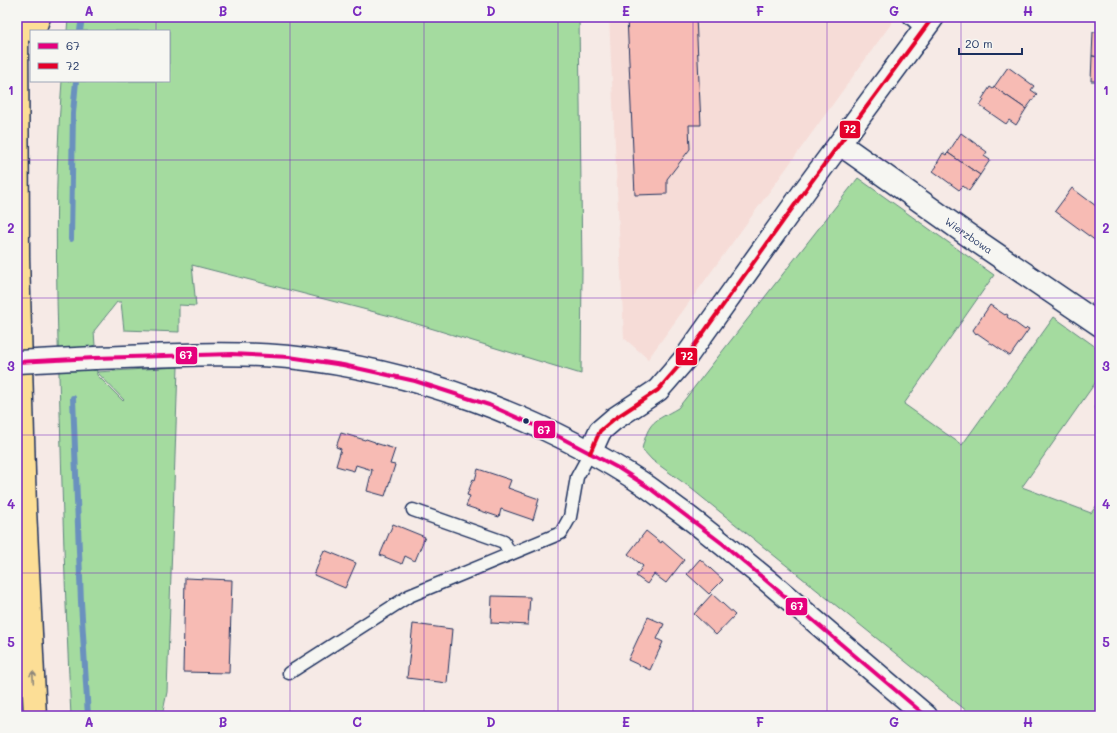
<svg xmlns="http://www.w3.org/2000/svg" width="1117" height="733" font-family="Mali,sans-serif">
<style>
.built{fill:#f6dcd7}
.green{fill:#a4db9f;stroke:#60857e}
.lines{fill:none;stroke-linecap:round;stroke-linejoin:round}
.stream{stroke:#6b91be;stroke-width:6}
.building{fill:#f7bbb4;stroke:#1b2f5e}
.service-casing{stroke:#1b2f5e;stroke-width:15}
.minor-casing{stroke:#1b2f5e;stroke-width:25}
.tertiary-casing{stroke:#1b2f5e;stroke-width:25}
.secondary-casing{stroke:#1b2f5e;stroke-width:25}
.motorway-casing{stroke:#1b2f5e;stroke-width:25}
.service{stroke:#f6f6f2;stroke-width:12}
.minor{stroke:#f6f6f2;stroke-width:22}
.tertiary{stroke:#f6f6f2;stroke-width:22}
.secondary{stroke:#f6f6f2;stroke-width:22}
.motorway{stroke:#fcde96;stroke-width:22}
.secondary-bridge-casing{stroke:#1b2f5e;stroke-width:25;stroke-linecap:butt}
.secondary-bridge{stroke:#f6f6f2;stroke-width:22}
.bus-1-casing{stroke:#f6f6f2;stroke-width:7}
.bus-2-casing{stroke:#f6f6f2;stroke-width:7}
.bus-1{stroke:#e5007d;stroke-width:4}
.bus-2{stroke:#e4002b;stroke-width:4}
.oneway{stroke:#8c867a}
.grid{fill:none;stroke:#7b2cbf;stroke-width:1;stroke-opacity:0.55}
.bus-dot{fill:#1b2f5e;stroke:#f6f6f2;stroke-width:1.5}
.labels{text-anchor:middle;stroke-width:3;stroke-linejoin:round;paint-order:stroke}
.street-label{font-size:10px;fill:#1b2f5e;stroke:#f6f6f2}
.line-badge{stroke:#f6f6f2;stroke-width:1.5}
.badge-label{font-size:11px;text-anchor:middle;font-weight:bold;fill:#fff}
.neatline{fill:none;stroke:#7b2cbf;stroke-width:1.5}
.grid-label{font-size:13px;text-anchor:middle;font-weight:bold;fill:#7b2cbf}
</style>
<rect width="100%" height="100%" fill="#f6eae6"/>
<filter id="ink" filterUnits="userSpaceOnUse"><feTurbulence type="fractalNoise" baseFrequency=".025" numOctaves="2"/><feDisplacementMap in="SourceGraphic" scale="8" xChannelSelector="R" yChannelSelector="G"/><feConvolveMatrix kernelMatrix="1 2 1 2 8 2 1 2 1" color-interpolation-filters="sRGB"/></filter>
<g filter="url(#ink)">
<polygon class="built" points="609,17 896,17 648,359 624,338"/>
<g class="green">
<path d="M68 17H579L582 270 581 374 394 317 192 265 196 306 179 305V332L124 330 121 302H117L94 331 97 375 123 401 124 400 97 372 178 367 167 692 162 716H71C65 602 62 488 59 375 56 277 54 179 62 81H169V31H67Z"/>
<path d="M858 178 994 275 904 404 962 445 1054 317 1100 350V376L1022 487 1091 513 1100 501V716H973L688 486 652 460 642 449C649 420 654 422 678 408Z"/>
<polygon points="17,627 21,716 17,716"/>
</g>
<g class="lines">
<g class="stream">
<polyline points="80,31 82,17"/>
<polyline points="71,239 73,113 76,81"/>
<polyline points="73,398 81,602 88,716"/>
</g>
</g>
<g class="building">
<polygon points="627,17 696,17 701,125 689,125 690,149 667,179 667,194 635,195"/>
<polygon points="1093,32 1100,32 1100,57 1092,56"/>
<polygon points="1092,56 1100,57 1100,81 1091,81"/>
<polygon points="1008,67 1034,86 1031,90 1037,94 1026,109 994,87"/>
<polygon points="990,87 993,89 994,87 1026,109 1016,125 1009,120 1006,124 980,106 984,100 982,99"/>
<polygon points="961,133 987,152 984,156 990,160 980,175 948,153"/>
<polygon points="943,153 946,155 948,153 980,175 969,191 963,186 959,190 933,171 937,166 936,165"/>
<polygon points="1072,188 1100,209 1100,244 1055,211"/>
<polygon points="990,305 1005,315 1006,314 1008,315 1007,317 1025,330 1027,328 1029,329 1010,356 991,343 989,343 990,342 977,333 976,334 973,330"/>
<polygon points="1100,400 1100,412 1094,408"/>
<polygon points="341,433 365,440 366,439 375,442 375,443 395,449 390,464 395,465 385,496 367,491 372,470 356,465 354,471 336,466 341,449 336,447"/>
<polygon points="478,469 511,480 508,488 539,499 533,520 501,509 499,517 466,506 470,496 467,495 473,479 475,480"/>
<polygon points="393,524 425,537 415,561 405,556 402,564 380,555"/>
<polygon points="646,531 661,543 662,541 684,560 666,583 654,574 647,584 636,576 643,566 628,554"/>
<polygon points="324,550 356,563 345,588 314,575"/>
<polygon points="700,559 723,580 709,594 687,574"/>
<polygon points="185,578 232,580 229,673 183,672"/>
<polygon points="712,594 735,615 716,635 694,614"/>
<polygon points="492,596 530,597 528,625 491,623"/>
<polygon points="648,617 664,624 657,639 663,642 650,670 628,660"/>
<polygon points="413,624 452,629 447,683 407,678"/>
</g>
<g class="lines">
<defs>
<g id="service">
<polyline points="909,17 924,30"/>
<polyline points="413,510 504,542 510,554"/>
<polyline points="289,673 409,596 561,533 570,517 577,477 590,453"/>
</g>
<g id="minor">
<path id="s1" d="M840 144 968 235 1100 325"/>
</g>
<polyline id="tertiary" points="590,453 600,431 614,419 658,390 684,360 806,189 933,17"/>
<path id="secondary" d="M95 358C160 356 225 351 289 357 414 370 540 416 645 485 658 494 670 504 683 513 712 535 740 558 768 581 821 626 873 671 926 716"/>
<g id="motorway">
<polyline points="17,17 18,257 25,509 35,716"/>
<polyline points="34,31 39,17"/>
</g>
</defs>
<use href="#service" class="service-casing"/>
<use href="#minor" class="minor-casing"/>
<use href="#tertiary" class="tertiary-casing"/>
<use href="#secondary" class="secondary-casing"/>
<use href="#motorway" class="motorway-casing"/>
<use href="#service" class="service"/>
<use href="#minor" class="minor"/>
<use href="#tertiary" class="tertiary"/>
<use href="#secondary" class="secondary"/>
<use href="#motorway" class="motorway"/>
<defs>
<polyline id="secondary-bridge" points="17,362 95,358"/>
</defs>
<use href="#secondary-bridge" class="secondary-bridge-casing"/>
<use href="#secondary-bridge" class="secondary-bridge"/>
<defs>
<polyline id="bus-1" points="17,362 95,358 232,354 289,357 343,365 415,381 489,405 554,434 620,469 648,487 723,544 926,716"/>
<polyline id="bus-2" points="590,453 600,431 614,419 658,390 684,360 806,189 933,17"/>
</defs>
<use href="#bus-1" class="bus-1-casing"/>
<use href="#bus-2" class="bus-2-casing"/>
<use href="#bus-1" class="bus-1"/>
<use href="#bus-2" class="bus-2"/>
</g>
<defs><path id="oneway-shaft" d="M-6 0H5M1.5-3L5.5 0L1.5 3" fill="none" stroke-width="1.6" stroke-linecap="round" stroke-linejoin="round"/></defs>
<use class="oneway" href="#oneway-shaft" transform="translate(33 677) rotate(-93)"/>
</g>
<path class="grid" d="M156 17V31M290 17V716M424 17V716M558 17V716M693 17V716M827 17V716M961 17V716M156 81V716M17 160H1100M17 298H1100M17 435H1100M17 573H1100"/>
<circle class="bus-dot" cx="526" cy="421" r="3.5"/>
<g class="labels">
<g class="street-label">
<text dy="4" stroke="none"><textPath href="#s1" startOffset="158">Wierzbowa</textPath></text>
</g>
</g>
<g class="line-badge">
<rect x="839" y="120" width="22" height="19" rx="4" fill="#e4002b"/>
<rect x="175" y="346" width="23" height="19" rx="4" fill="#e5007d"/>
<rect x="675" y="347" width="23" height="19" rx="4" fill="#e4002b"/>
<rect x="533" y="420" width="23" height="19" rx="4" fill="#e5007d"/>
<rect x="785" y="597" width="23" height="19" rx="4" fill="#e5007d"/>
</g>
<g class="badge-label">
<text x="850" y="133">72</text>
<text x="186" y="359">67</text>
<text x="687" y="360">72</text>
<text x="544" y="434">67</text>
<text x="797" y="610">67</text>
</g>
<rect width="1117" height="733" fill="none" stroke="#f6f6f2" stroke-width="44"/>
<rect x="30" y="30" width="140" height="52" fill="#f6f6f2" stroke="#9ea6b7"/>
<rect x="38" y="43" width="20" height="6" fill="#e5007d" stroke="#9ea6b7"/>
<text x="66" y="50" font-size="12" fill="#1b2f5e">67</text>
<rect x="38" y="63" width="20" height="6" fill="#e4002b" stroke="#9ea6b7"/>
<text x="66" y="70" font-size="12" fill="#1b2f5e">72</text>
<path d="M959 48v6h63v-6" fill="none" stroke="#1b2f5e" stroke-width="2"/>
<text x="965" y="48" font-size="12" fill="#1b2f5e" stroke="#f6f6f2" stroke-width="3" paint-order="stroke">20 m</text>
<rect x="22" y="22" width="1073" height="689" class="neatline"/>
<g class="grid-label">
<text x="89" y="16">A</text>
<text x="223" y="16">B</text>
<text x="357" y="16">C</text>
<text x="491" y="16">D</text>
<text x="626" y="16">E</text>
<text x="760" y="16">F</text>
<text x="894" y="16">G</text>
<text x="1028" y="16">H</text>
<text x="11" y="95">1</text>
<text x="1106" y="95">1</text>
<text x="11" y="233">2</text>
<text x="1106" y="233">2</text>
<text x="11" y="371">3</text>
<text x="1106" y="371">3</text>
<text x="11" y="509">4</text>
<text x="1106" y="509">4</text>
<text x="11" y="647">5</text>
<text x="1106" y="647">5</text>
<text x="89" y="727">A</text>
<text x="223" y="727">B</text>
<text x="357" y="727">C</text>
<text x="491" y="727">D</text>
<text x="626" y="727">E</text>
<text x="760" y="727">F</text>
<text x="894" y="727">G</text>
<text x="1028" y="727">H</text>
</g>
</svg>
